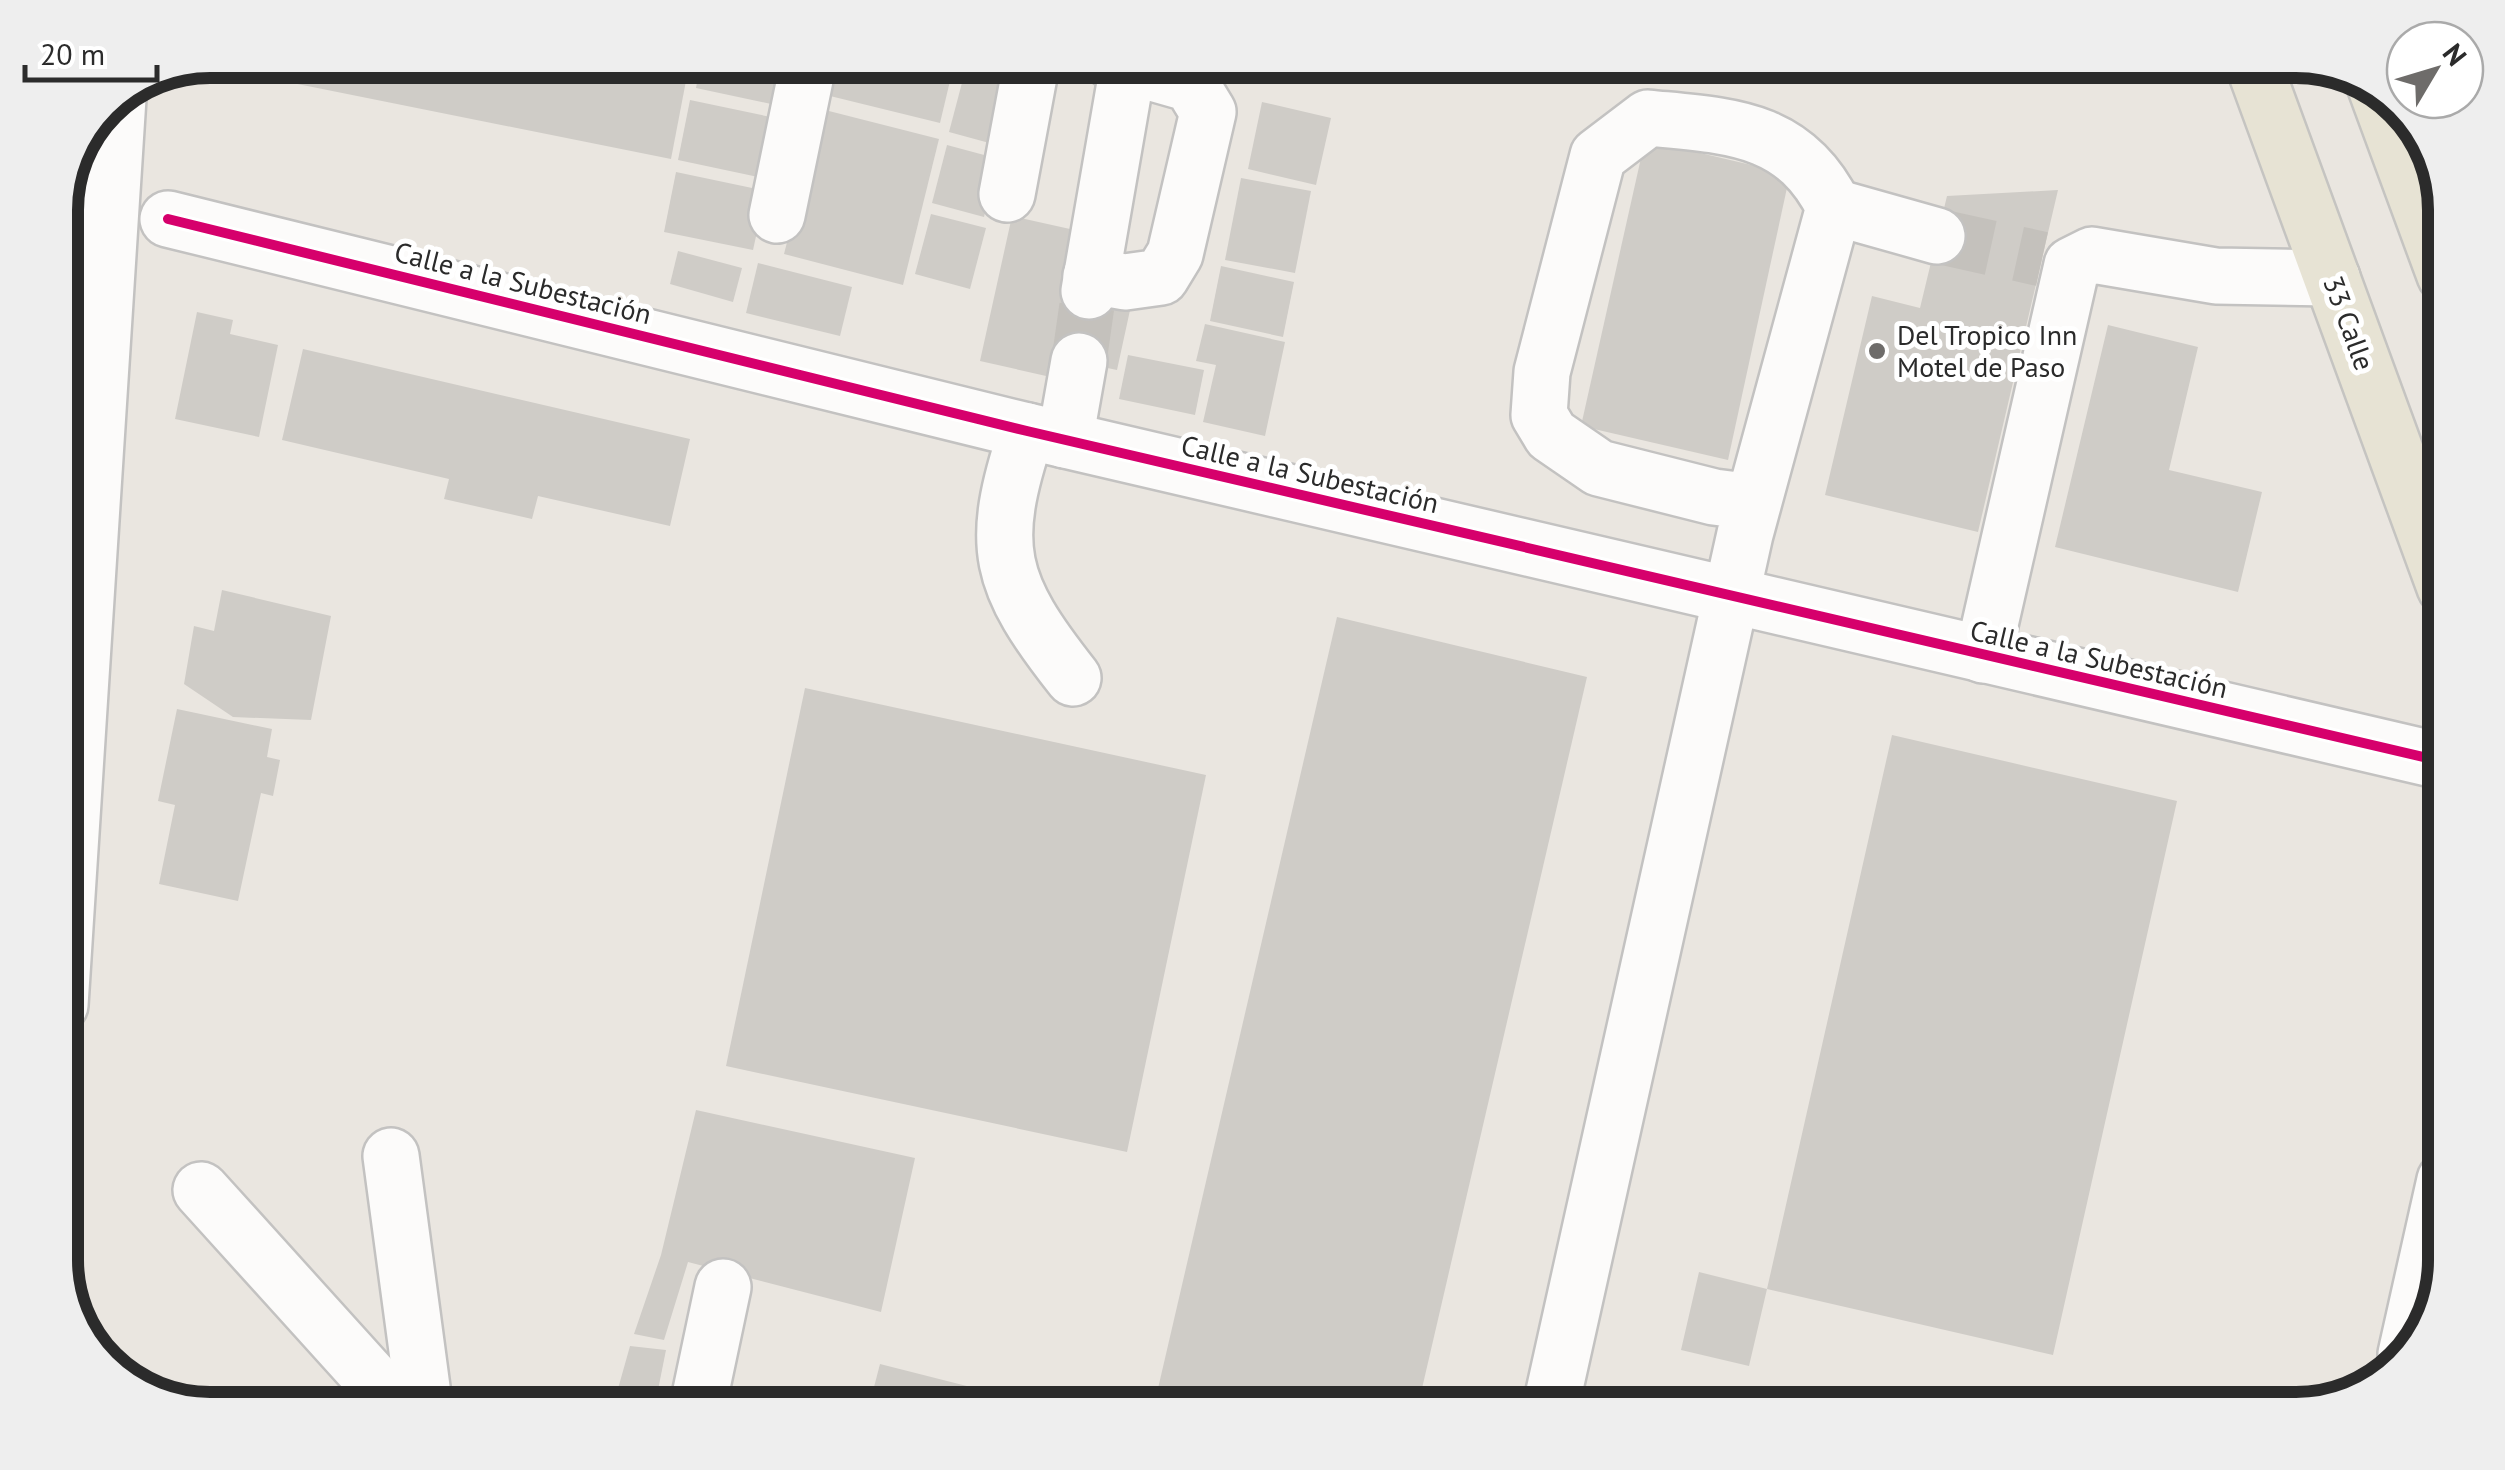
<svg xmlns="http://www.w3.org/2000/svg" width="2505" height="1470" font-family="'PT Sans',sans-serif">
<style>
.building{fill:#cfccc7}
.lines{fill:none;stroke-linecap:round;stroke-linejoin:round}
.minor-tunnel{stroke:#c4c1bc;stroke-width:55;stroke-dasharray:55 28;stroke-linecap:butt}
.minor-casing{stroke:#c3c2c1;stroke-width:60}
.major-casing{stroke:#c5c4c1;stroke-width:60}
.minor{stroke:#fcfbfa;stroke-width:55}
.major{stroke:#e7e3d4;stroke-width:55}
.cycleway-casing{stroke:#fff;stroke-width:16}
.cycleway{stroke:#d6006c;stroke-width:10}
.poi-dot{fill:#6e6c6a;stroke:#fff;stroke-width:4}
.labels{text-anchor:middle;stroke-width:10;stroke-linejoin:round;paint-order:stroke}
.street-label{font-size:28px;fill:#2b2b2b;stroke:#fff}
.poi-label{font-size:28px;fill:#2b2b2b;stroke:#fff;text-anchor:start}
.rim{fill:none;stroke:#2b2b2b;stroke-width:12}
</style>
<rect width="100%" height="100%" fill="#eae6e0"/>
<g class="building">
<polygon points="209,60 690,60 671,159 198,64"/>
<polygon points="701,60 794,60 785,107 696,88"/>
<polygon points="834,60 955,60 940,123 826,95"/>
<polygon points="968,60 993,60 1025,69 1004,147 949,132"/>
<polygon points="690,100 780,119 767,179 678,160"/>
<polygon points="1262,102 1331,118 1316,185 1248,169"/>
<polygon points="821,109 939,139 903,285 784,254"/>
<polygon points="1645,140 1790,174 1728,460 1581,426"/>
<polygon points="947,145 999,159 984,217 932,203"/>
<polygon points="676,172 766,191 753,250 664,232"/>
<polygon points="1241,178 1311,191 1295,273 1225,260"/>
<polygon points="2058,190 1978,532 1825,495 1872,296 1920,308 1947,196"/>
<polygon points="931,214 986,228 970,289 915,274"/>
<polygon points="1012,216 1079,231 1132,301 1117,370 1060,358 1055,378 980,361"/>
<polygon points="678,251 742,268 733,302 670,284"/>
<polygon points="758,263 852,287 840,336 746,313"/>
<polygon points="1221,266 1294,282 1283,337 1210,321"/>
<polygon points="197,312 233,320 230,334 278,345 259,437 175,419"/>
<polygon points="1205,324 1285,342 1265,436 1203,422 1216,365 1196,361"/>
<polygon points="2108,325 2198,347 2169,470 2262,492 2238,592 2055,547"/>
<polygon points="303,349 690,439 670,526 538,496 532,519 444,499 449,479 282,440"/>
<polygon points="1128,355 1204,370 1195,415 1119,399"/>
<polygon points="222,590 331,616 311,720 233,717 184,684 194,626 214,631"/>
<polygon points="1337,617 1587,677 1417,1410 1153,1410"/>
<polygon points="805,688 1206,775 1127,1152 726,1066"/>
<polygon points="177,709 272,729 267,757 280,760 273,796 261,793 238,901 159,884 175,805 158,801"/>
<polygon points="1892,735 2177,801 2053,1355 1767,1289 1749,1366 1681,1350 1699,1272 1767,1289"/>
<polygon points="696,1110 915,1158 881,1312 688,1262 664,1340 634,1334 661,1255"/>
<polygon points="630,1346 666,1350 654,1410 612,1410"/>
<polygon points="880,1364 1018,1399 1016,1410 868,1410"/>
</g>
<g class="lines">
<g class="minor-tunnel">
<polyline points="1937,236 2042,259"/>
<polyline points="1079,361 1089,291"/>
</g>
<defs>
<g id="minor">
<polyline points="1007,194 1032,60"/>
<polyline points="1834,207 1937,236"/>
<polyline points="777,215 809,60"/>
<polyline points="168,219 1027,431 2445,762"/>
<polyline points="1091,276 1125,282 1161,277 1175,254 1208,112 1191,84 1128,66"/>
<polyline points="1089,291 1128,66 1110,60"/>
<path d="M1027 431C988 547 998 583 1073 678"/>
<polyline points="1065,440 1079,361"/>
<polyline points="1983,655 2072,265 2092,255 2216,276 2332,278"/>
<polyline points="60,1005 118,98"/>
<polyline points="391,1156 425,1410"/>
<polyline points="201,1190 400,1410"/>
<polyline points="2406,1354 2445,1180"/>
<polyline points="697,1410 723,1287"/>
<path d="M1550 1410 1745 534 1834 207C1794 126 1729 126 1648 118L1598 156 1542 372 1539 415 1551 435 1599 468 1714 497 1753 502"/>
</g>
<g id="major">
<polyline points="2252,60 2445,587"/>
<polyline points="2375,85 2445,275"/>
</g>
</defs>
<use href="#minor" class="minor-casing"/>
<use href="#major" class="major-casing"/>
<use href="#minor" class="minor"/>
<use href="#major" class="major"/>
<defs>
<polyline id="cycleway" points="168,219 1027,431 2445,762"/>
</defs>
<use href="#cycleway" class="cycleway-casing"/>
<use href="#cycleway" class="cycleway"/>
</g>
<circle class="poi-dot" cx="1877" cy="351" r="10"/>
<g class="labels">
<g class="street-label">
<text transform="translate(523 283) rotate(14)" y="10">Calle a la Subestación</text>
<text transform="translate(2349 323) rotate(70)" y="10">33 Calle</text>
<text transform="translate(1310 474) rotate(13)" y="10">Calle a la Subestación</text>
<text transform="translate(2099 659) rotate(13)" y="10">Calle a la Subestación</text>
</g>
<g class="poi-label">
<text x="1897" y="345">Del Tropico Inn<tspan x="1897" dy="32">Motel de Paso</tspan></text>
</g>
</g>
<path d="M0 0H2505V1470H0ZM210 78H2296A132 132 0 0 1 2428 210V1260A132 132 0 0 1 2296 1392H210A132 132 0 0 1 78 1260V210A132 132 0 0 1 210 78Z" fill="#eee" fill-rule="evenodd"/>
<path class="rim" d="M210 78H2296A132 132 0 0 1 2428 210V1260A132 132 0 0 1 2296 1392H210A132 132 0 0 1 78 1260V210A132 132 0 0 1 210 78Z"/>
<g transform="translate(2435 70) rotate(52)"><circle r="48" fill="#ffffff" stroke="#aaaaaa" stroke-width="2.5"/>
<path d="M0-8L18 38L0 25L-18 38Z" fill="#6e6c6a"/>
<text y="-15" font-size="28" font-weight="bold" text-anchor="middle" fill="#2b2b2b">N</text>
</g>
<path d="M25 65v15h132v-15" fill="none" stroke="#2b2b2b" stroke-width="5"/>
<text x="40" y="65" font-size="30" fill="#2b2b2b" stroke="#ffffff" stroke-width="8" paint-order="stroke">20 m</text>
</svg>
